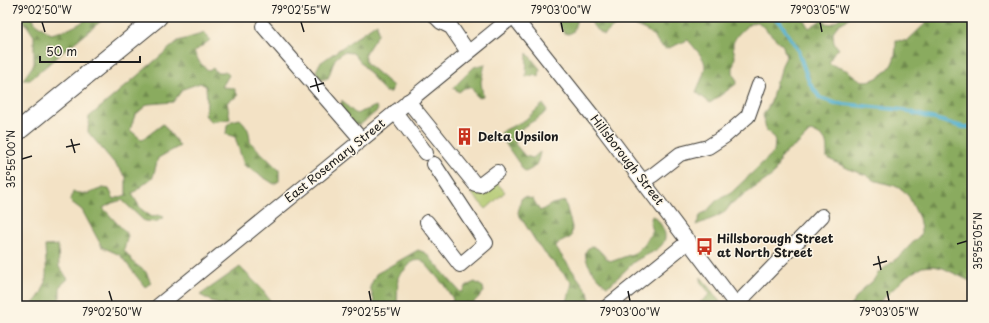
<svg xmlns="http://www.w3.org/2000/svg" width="989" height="323" font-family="'Playpen Sans',sans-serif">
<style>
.forest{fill:url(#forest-firs);stroke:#53643e}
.garden{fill:#aec66b;stroke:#657144}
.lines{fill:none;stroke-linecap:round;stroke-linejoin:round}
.stream{stroke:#50afce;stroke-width:4}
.minor-casing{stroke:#3c3a35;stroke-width:16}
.major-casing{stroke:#3c3a35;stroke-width:20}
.minor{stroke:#fff;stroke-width:14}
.major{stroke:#fff;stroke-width:18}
.ticks{fill:none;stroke:#1c1c1c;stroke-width:1.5}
.labels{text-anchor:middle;stroke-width:3;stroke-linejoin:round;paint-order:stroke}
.poi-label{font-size:12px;font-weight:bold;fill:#1c1c1c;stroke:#fcf5e5;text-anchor:start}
.street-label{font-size:12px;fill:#1c1c1c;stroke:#fcf5e5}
.neatline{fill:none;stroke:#1c1c1c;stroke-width:1.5}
.ticks-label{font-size:10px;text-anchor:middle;fill:#1c1c1c}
</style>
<defs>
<pattern id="forest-firs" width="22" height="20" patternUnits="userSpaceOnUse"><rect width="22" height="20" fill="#8aab5f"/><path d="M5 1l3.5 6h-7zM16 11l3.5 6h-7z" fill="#708a4e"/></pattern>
</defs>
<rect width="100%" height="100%" fill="#fcf5e5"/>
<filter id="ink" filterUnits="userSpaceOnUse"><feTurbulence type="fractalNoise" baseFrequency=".025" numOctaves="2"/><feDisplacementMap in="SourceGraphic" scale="8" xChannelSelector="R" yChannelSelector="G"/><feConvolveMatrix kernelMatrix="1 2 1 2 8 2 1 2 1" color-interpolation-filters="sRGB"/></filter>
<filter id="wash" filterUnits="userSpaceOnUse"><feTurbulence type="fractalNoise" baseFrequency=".012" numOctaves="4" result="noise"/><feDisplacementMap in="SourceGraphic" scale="16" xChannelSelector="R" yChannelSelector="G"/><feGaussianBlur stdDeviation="0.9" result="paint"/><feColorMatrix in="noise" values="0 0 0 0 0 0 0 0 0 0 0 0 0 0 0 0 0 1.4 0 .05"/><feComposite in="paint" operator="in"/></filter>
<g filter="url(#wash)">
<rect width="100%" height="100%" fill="#f3e2c5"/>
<g class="forest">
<path d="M17 17H33L35 23 51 34C59 32 68 30 75 26 86 21 88 16 101 17V21L65 50 30 80H23L34 64V36L21 17 17 19Z"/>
<polygon points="558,17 580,17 577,19 573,32 568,34 564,33 559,24"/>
<path d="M587 17H804L805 22 809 28 823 19 825 23 832 24 841 17H849L847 20 838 25 833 32 834 43 839 49 834 52 829 63C834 66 840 68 846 70 852 73 858 81 865 81 877 81 891 70 894 59 896 53 896 46 896 40L907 41 927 22 924 17H972V238L969 241 972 244V282L943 268 933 266 922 267 907 276 875 306H850L863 289 873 281 878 273 901 255 921 234V229L919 218 909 197 903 190 895 186 873 180 866 175 851 170 827 158C827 141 827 138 811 131L798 144 782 155 774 174 766 180 732 203 725 212 716 217 696 225 701 214 706 212 717 200 731 193 774 152 775 141 773 136 766 130 763 115 771 102 776 82 779 78 782 65 786 57 783 46 758 22C750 21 735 35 733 44 732 48 735 52 735 56 734 68 730 70 737 81L736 84 710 103 696 92C709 62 709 65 688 40L666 49C660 46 657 41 652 35 644 27 630 24 619 22L604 35 594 27 590 19Z"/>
<polygon points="377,23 378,34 365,54 366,63 393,86 391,92 385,92 353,53 343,52 335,59 328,78 321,80 316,71 320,63"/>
<polygon points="205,33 210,40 194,52 200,63 209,71 213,68 216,72 226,72 229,75 222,87 234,88 238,96 227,102 230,119 211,122 205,115 207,102 206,86 200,83 183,89 173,102 148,104 135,115 130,130 142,140 163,124 180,146 158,158 153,177 132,194 141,209 152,217 158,215 164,217 156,222 144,221 122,200 112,203 103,208 128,235 124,250 135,264 146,272 151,283 145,287 120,255 102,247 82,210 70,201 73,192 87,194 103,188 109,189 114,199 126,195 126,177 88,132 89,117 178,41"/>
<polygon points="527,53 540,69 539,77 534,75 526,77"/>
<polygon points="485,64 481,82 483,96 478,98 471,87 464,88 459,92 453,88 474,67"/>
<polygon points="342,100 347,106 356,114 376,106 378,110 360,125 354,124 341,109"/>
<path d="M543 104 547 110C536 125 517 122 515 144L525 156 533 158 540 152C538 163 536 168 525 172L505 143 501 132 525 120Z"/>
<path d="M240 119C247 126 250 131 250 142L279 170V181L274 184 244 165 235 137 226 134 227 125 232 121Z"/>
<polygon points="524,197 533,199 540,211 552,204 565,201 572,227 571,237 557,244 556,248 588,292 590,301 580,306 566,306 572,283 540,248 518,213 521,199"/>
<path d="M652 216 656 218C660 223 666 231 665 238 663 251 643 255 634 262 626 269 619 277 611 284L607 286C598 280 573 251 593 246L598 249 608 260 613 261 635 253 645 243 653 230 650 223Z"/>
<path d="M58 245 59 267 68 279 60 286V298L49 306H30C51 288 46 270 45 246Z"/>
<polygon points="418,250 426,253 461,293 466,286 475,282 483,287 484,292 474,302 473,306 451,306 453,299 444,285 422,260 413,261 398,277 397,306 373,306 374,301 370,287 376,274"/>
<polygon points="240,267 261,288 274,306 221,306 200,295"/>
<polygon points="701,277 723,306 696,306 710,294 700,281"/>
</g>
<polygon class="garden" points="492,177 505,192 486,209 472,194"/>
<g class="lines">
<polyline class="stream" points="772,17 780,22 797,48 809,82 820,98 835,103 903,110 963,127 972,127"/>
</g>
</g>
<g filter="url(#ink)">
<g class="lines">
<defs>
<g id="minor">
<polyline points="436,17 441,22 451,27 468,52"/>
<polyline points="514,17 604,130 737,306"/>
<polyline points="263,26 361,139"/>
<polyline points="408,101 475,184 480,185 497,172"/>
<polyline points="395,112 426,153"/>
<polyline points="643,181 653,175 680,154 708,147 725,136 748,116 759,85"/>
<polyline points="427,222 460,265 486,243 434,164"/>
<polyline points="736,305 822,216"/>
<polyline points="158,306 512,17"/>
<polyline points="608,306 689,241"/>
</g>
<polyline id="major" points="17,132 158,17"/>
</defs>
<use href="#minor" class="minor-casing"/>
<use href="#major" class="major-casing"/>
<use href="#minor" class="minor"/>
<use href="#major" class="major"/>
</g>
</g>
<path class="ticks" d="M42 22 45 32M301 22 304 32M561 22 563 32M820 22 822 32M315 78 319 92M310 87 324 83M71 139 75 153M66 147 80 144M22 159 32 156M957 244 967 241M878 256 881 270M873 265 887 261M109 291 112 301M369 291 371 301M628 291 630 301M887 291 889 301"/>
<defs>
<symbol id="building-bare" viewBox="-9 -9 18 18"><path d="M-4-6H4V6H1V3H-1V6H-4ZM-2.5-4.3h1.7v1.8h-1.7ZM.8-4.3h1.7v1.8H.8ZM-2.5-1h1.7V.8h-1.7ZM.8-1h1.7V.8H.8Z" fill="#c8321e" stroke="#fcf5e5" stroke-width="2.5" paint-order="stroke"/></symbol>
<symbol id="bus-bare" viewBox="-9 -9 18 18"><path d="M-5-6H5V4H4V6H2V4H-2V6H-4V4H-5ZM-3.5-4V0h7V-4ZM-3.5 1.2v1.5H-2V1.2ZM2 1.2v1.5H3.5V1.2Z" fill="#c8321e" stroke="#fcf5e5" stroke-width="2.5" paint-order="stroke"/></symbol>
</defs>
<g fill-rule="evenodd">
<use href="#building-bare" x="452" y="124" width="25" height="25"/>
<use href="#bus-bare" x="692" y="234" width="25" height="25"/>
</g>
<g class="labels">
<g class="poi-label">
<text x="478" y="141">Delta Upsilon</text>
<text x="717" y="243">Hillsborough Street<tspan x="717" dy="14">at North Street</tspan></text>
</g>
<g class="street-label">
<text transform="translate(627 160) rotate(52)" y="4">Hillsborough Street</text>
<text transform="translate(335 161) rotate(-39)" y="4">East Rosemary Street</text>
</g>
</g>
<rect width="989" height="323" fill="none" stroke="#fcf5e5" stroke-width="44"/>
<path d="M40 56v6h100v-6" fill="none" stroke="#1c1c1c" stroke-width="2"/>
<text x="46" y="56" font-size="12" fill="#1c1c1c" stroke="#fcf5e5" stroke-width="3" paint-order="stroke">50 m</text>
<rect x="22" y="22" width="945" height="279" class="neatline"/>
<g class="ticks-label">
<text x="42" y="14">79°02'50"W</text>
<text x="301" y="14">79°02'55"W</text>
<text x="561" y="14">79°03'00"W</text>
<text x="820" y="14">79°03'05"W</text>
<text transform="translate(11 159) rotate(-90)" y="4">35°55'00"N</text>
<text transform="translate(978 241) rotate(-90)" y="4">35°55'05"N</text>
<text x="112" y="316">79°02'50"W</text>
<text x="371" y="316">79°02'55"W</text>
<text x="630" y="316">79°03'00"W</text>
<text x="889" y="316">79°03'05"W</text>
</g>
</svg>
